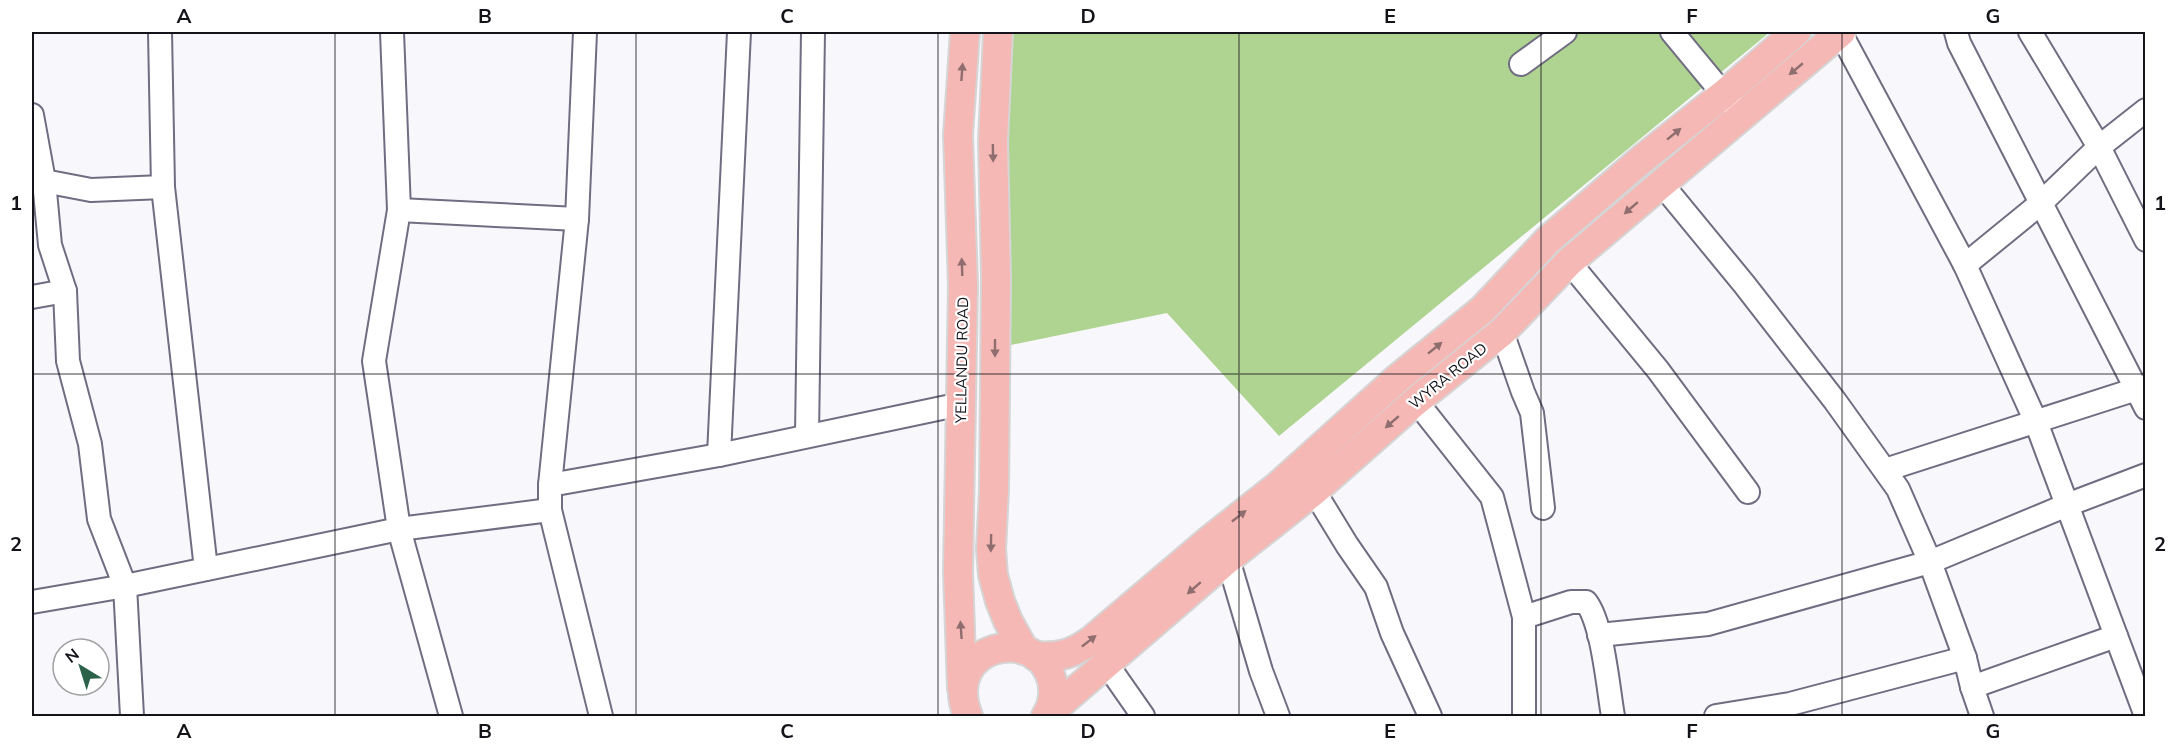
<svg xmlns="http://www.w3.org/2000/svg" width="2177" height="748" font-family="Mulish,sans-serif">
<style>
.green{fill:#afd491}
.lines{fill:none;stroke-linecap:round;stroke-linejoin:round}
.minor-casing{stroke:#706c81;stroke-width:26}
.major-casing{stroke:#d5d5d6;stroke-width:32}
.minor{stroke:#fff;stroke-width:22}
.major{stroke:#f5b8b4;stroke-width:28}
.oneway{fill:#906e6f}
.grid{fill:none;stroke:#14131a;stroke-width:1.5;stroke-opacity:0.55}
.labels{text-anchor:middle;stroke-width:4.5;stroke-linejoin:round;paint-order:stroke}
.street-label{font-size:15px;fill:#14131a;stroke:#fff}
.neatline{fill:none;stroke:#14131a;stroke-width:2}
.grid-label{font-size:20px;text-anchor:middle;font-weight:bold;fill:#14131a}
</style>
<rect width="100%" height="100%" fill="#f8f8fc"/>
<polygon class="green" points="1013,32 1770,32 1279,436 1167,313 996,348"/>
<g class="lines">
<defs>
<g id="minor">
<polyline points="160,32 163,187 206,569"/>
<polyline points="392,32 399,210 374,361 399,529 451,716"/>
<polyline points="585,32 577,219 550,485 550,510 601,716"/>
<polyline points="1672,32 1734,107"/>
<polyline points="1840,32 1965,265 2036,422 2146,716"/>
<polyline points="1956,32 1959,43 2146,408"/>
<polyline points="2030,32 2099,147 2146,240"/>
<polyline points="1521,64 1565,32"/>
<polyline points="32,115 44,181 50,245 65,291 68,361 90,444 99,519 125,586 132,716"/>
<polyline points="44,181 91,190 163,187"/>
<polyline points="1661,183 1744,284 1835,401 1898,489 1930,562 1965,658 1972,687 1982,716"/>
<polyline points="399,210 577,219"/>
<polyline points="1569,262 1658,370 1748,492"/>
<polyline points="1965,265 2041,203 2099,147 2146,110"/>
<polyline points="32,297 65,291"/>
<polyline points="1502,332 1523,392 1532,413 1543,508"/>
<polyline points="1416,401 1492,497 1524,617 1524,716"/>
<polyline points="807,435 813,32"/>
<polyline points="719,455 739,32"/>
<polyline points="1885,470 2146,386"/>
<polyline points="550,485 719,455 961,404"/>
<polyline points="1314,491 1347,545 1376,587 1392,633 1430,716"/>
<polyline points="1228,559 1261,671 1278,716"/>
<polyline points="32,602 125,586 399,529 550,510"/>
<path d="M1524 617 1571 602H1586C1603 624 1608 688 1613 716"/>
<polyline points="1599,635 1708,624 1930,562 2067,505 2146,475"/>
<polyline points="1106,663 1143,716"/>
<polyline points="1972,687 2116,636"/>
<polyline points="1716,716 1790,704 1965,658"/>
</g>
<g id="major">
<polyline points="998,32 993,141 996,278 994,490 991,549 993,575 1000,601 1008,621 1024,650"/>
<path d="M1035 656C1059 658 1073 654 1092 640L1211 539 1278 486 1397 379 1482 310 1548 240 1641 160 1724 94 1796 32"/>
<polyline points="962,688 958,572 963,285 958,135 965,32"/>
<polyline points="1048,714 1228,559 1314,491 1416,401 1502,332 1569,262 1841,32"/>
<path d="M968 716C940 644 1038 623 1052 681 1055 694 1053 705 1046 716"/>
</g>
</defs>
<use href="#minor" class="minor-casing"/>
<use href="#major" class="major-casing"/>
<use href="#minor" class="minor"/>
<use href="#major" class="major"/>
</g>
<defs><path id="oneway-solid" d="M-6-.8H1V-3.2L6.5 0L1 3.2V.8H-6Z" transform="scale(1.5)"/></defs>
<g class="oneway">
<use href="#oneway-solid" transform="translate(1796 69) rotate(140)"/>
<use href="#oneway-solid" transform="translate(962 72) rotate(-86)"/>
<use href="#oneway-solid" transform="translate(1674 134) rotate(-39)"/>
<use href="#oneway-solid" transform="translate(993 153) rotate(89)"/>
<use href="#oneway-solid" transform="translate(1631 208) rotate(139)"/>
<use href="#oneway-solid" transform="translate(962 267) rotate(-92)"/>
<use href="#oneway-solid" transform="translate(995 348) rotate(90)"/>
<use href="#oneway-solid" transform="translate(1435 348) rotate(-39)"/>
<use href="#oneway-solid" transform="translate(1392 422) rotate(139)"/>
<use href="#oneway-solid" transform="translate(1239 516) rotate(-38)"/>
<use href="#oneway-solid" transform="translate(991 543) rotate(91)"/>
<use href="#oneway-solid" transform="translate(1194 588) rotate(139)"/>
<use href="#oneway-solid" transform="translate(961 630) rotate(-94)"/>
<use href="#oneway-solid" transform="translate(1089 641) rotate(-38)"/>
</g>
<path class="grid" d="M335 32V716M636 32V716M938 32V716M1239 32V716M1541 32V716M1842 32V716M32 374H2146"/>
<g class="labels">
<g class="street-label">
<text transform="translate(962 360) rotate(-89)" y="5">YELLANDU ROAD</text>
<text transform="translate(1448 376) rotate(-39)" y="5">WYRA ROAD</text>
</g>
</g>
<rect width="2177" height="748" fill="none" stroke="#ffffff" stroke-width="66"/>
<g transform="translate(81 667) rotate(322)"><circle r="28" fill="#ffffff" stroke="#a1a1a3" stroke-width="1.5"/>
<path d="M0-4.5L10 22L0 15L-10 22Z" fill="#2b6249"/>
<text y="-9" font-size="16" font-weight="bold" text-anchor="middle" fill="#14131a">N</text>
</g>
<rect x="33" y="33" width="2111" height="682" class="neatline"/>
<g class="grid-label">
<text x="184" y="23">A</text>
<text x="485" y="23">B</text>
<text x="787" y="23">C</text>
<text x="1088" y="23">D</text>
<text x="1390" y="23">E</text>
<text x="1692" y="23">F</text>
<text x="1993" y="23">G</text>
<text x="16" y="210">1</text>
<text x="2160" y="210">1</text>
<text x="16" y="551">2</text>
<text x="2160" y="551">2</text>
<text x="184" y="738">A</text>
<text x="485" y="738">B</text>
<text x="787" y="738">C</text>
<text x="1088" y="738">D</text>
<text x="1390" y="738">E</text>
<text x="1692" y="738">F</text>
<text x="1993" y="738">G</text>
</g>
</svg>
